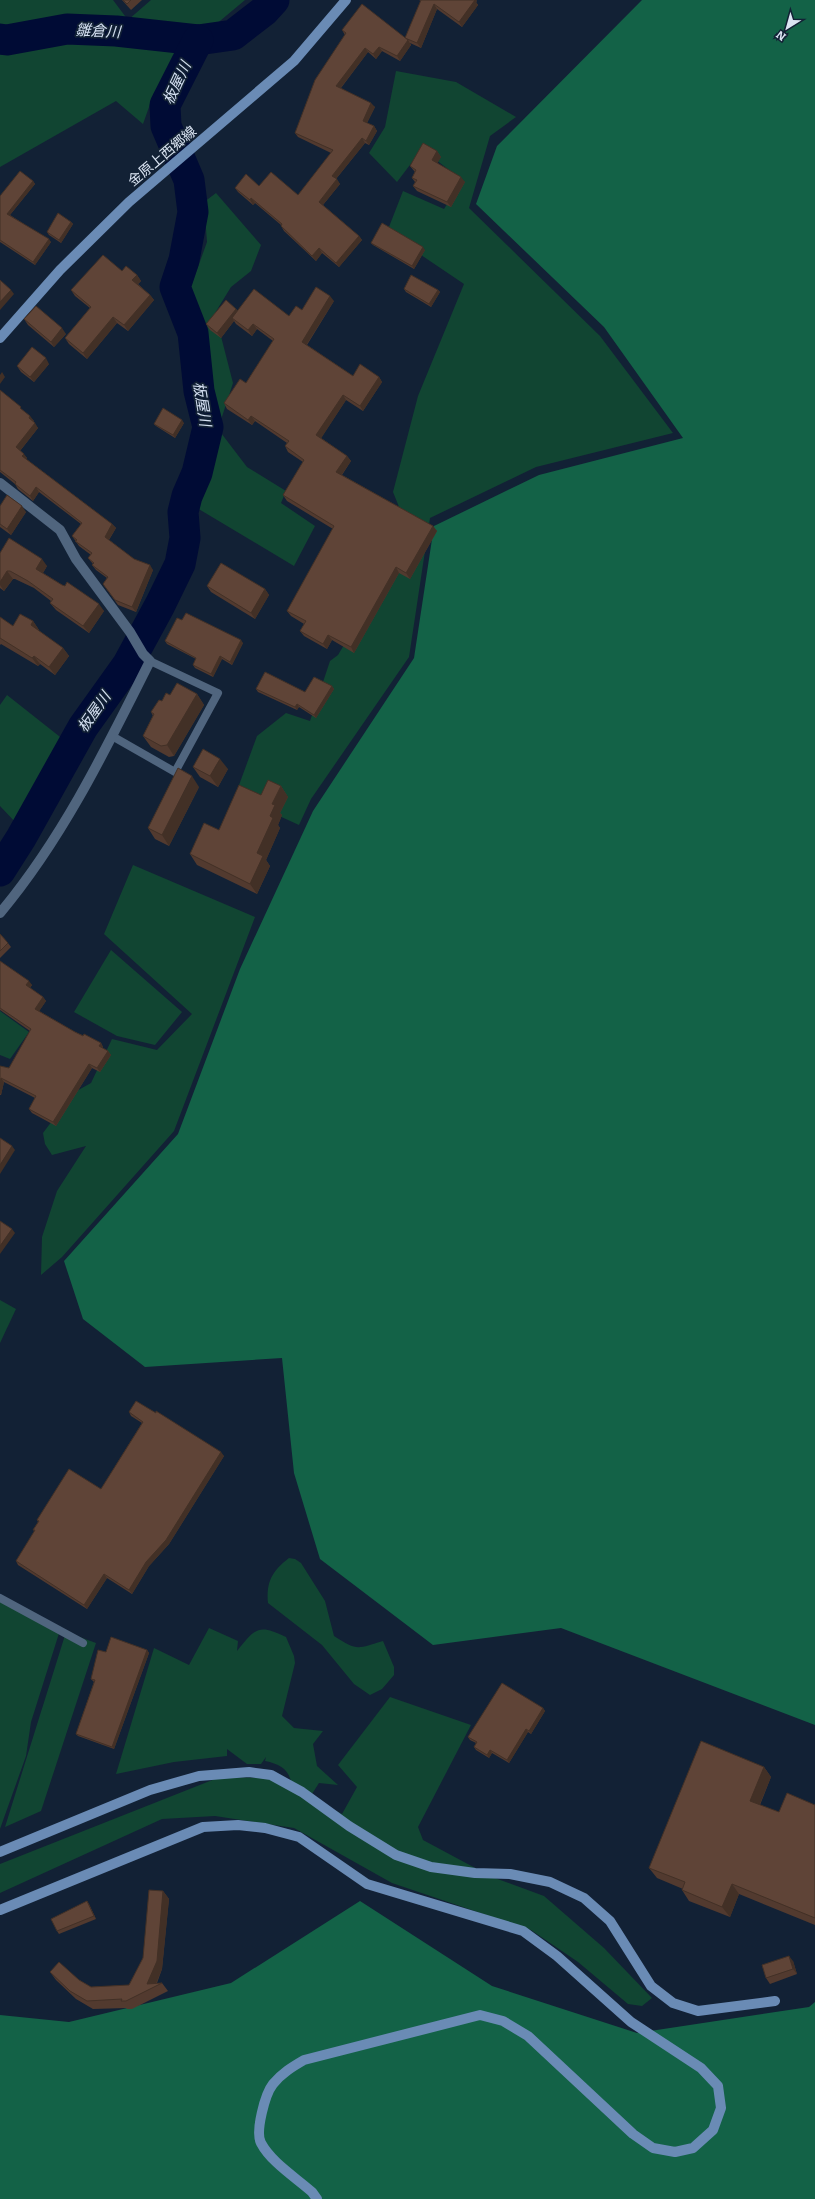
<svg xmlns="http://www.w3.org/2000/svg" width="815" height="2199" font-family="Bitter,'Noto Sans JP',serif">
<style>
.green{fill:#114532}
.forest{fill:#136247}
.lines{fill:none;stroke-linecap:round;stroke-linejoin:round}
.river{stroke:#000b35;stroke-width:31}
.lane{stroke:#50657e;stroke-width:8}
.street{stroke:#50657e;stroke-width:10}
.secondary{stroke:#6a8bb5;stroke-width:10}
.wall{fill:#523a2f}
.shaded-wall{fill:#423026}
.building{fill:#5f4437;stroke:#423026}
.labels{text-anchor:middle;stroke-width:3.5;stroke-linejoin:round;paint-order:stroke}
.street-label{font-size:14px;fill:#dbe5f3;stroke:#122135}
.water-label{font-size:15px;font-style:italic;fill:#d5e0f2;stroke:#122135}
</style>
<rect width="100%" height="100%" fill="#122135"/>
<g class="green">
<polygon points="0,0 113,0 128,20 151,0 245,0 184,51 154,93 143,124 116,101 0,167"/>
<polygon points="396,71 456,82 516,117 490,136 469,208 600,336 673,433 536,467 430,518 409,657 311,799 299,825 235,796 257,736 286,713 310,721 330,661 338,655 410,534 393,492 418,396 464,284 387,232 403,191 444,209 462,180 422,149 397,182 369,153 385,127"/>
<polygon points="216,193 261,245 251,271 231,287 215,313 233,383 218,429 247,467 286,491 281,503 315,526 294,566 197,508 215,412 190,289 207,242 204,202"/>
<polygon points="7,695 69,744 18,825 0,806 0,705"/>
<polygon points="133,865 255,917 174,1131 62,1257 41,1275 42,1237 57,1191 86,1146 52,1155 45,1144 43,1133 73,1093 91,1083 112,1039 157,1050 192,1014 104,934"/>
<polygon points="111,950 182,1012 155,1045 117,1036 74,1012"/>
<polygon points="0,1011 29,1032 10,1059 0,1055"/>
<polygon points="0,1300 16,1309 0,1343"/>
<path d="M289 1558 295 1559 301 1563 325 1601 334 1636C357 1651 357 1649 383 1641L394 1667V1675L382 1689 370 1695 354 1684 322 1645 268 1603C266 1582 272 1571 289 1558Z"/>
<polygon points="0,1602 61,1627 31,1722 26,1756 0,1829"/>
<path d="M209 1628 238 1641 237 1651C256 1627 259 1624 286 1637L294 1656 295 1663 282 1716 294 1728 323 1731 313 1744 317 1766 338 1785 319 1783 310 1797 342 1814 357 1787 338 1765 390 1697 471 1725 418 1827 423 1840 492 1877 544 1896 604 1948 652 1998 642 2006 628 2004 578 1962 531 1930 392 1883 294 1828 215 1816 162 1819 0 1893V1864L220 1777 273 1778 292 1785C289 1769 280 1764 265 1761L266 1757 261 1764H247L227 1749V1756L174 1762 116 1774 154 1648 189 1665Z"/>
<polygon points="66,1632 96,1643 41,1811 5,1827"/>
</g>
<g class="forest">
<polygon points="642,0 815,0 815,1725 561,1628 433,1645 320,1559 294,1473 282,1358 145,1367 83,1319 64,1261 178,1134 240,969 313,811 414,658 434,526 539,475 683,438 604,327 476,204 497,146"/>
<polygon points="360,1901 492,1986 637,2033 809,2007 815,2002 815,2199 0,2199 0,2015 69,2022 231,1983"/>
</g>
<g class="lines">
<g class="river">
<polyline points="0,39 7,40 67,29 116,31 198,40 233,35 264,11 274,0"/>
<polyline points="0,871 21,838 83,727 128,664 160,605 180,564 185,538 183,512 187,496 197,473 208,427 199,391 193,333 175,287 184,260 193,212 189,180 166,126 165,105 198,40"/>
</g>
<g class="lane">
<polyline points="112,736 175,772 218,693 150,661"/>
<polyline points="0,1598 83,1643"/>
</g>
<path class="street" d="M0 483 60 530 76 559 130 632 143 654 150 661C107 747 63 838 0 913"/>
<g class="secondary">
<polyline points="0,338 60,270 129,202 294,61 346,0"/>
<polyline points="0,1852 150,1790 199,1776 249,1772 271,1775 302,1792 349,1826 396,1855 431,1867 475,1873 510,1874 550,1882 584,1898 610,1921 651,1986 673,2003 698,2011 775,2001"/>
<path d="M0 1910 203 1827 238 1825 265 1828 299 1837 367 1884 523 1931 557 1956 631 2022 701 2068 718 2086 721 2108 713 2130 693 2148 675 2152 653 2148 633 2134 528 2036 503 2021 480 2015 304 2060C292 2067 282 2073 273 2084 265 2094 255 2132 261 2143 271 2162 295 2177 312 2192L317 2199"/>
</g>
</g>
<g class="wall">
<polygon points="122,0 142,0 131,10"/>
<polygon points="419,0 476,0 477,1 476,2 478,5 462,27 437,9 421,48 410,43 411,45 400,61 382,51 376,59 368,52 341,88 375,107 367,123 374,126 377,131 369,145 365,143 336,179 340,184 323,205 359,236 362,240 339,267 322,253 316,261 284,231 281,226 281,225 255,203 253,205 238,192 235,188 259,186 298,195 331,153 298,137 295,133 345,35 342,30 405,38 421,1"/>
<polygon points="437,151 441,157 437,163 465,182 451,207 417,191 413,186 415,182 412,178 415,172 410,166"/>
<polygon points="33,181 35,184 10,215 51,242 35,265 0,242 0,196"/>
<polygon points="71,222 73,224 61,243 49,235 47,232"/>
<polygon points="371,243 425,250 414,269 373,245"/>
<polygon points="122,271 137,275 141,281 138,284 150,295 154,300 128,331 117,323 87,359 69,344 65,338 90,308 75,296 71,290"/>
<polygon points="404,289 438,290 440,292 431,307 406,292"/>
<polygon points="334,301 307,345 353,376 379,377 382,382 363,411 346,400 321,438 347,456 351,461 342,475 433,526 437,531 410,579 399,573 354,653 332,640 327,649 304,636 300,631 304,624 291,616 287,611 333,529 287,501 283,495 303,462 288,452 285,446 287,443 255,421 252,425 227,409 224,403 246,383 273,341 257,329 252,336 236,324 234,321 221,338 210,330 206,324 236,309 238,311 289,316 302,310"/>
<polygon points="24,319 66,334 54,347 28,325"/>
<polygon points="49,364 34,382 21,372 17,366"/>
<polygon points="0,390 24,412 34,421 33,422 38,428 20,451 27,458 26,459 112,524 116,528 109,540 134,559 153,570 136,612 118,605 103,584 107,578 96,570 92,565 93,564 88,558 91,555 79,546 72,536 81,524 39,492 33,501 18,489 15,484 0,472"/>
<polygon points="184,423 175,438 156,426 154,424"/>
<polygon points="0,506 26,512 11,535 0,527"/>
<polygon points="0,553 47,566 43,573 104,611 89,633 56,610 50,603 51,601 34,588 15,579 13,579 4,591 0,588"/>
<polygon points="207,586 265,589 269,595 255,619 211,592"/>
<polygon points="0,617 13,626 33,621 39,630 38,631 63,648 69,656 55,675 40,664 38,666 1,644 0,645"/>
<polygon points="182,620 243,643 232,665 222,659 213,677 195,668 193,665 196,659 167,644 165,641"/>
<polygon points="332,686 334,689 316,718 299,707 297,710 258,692 256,689 305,692"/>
<polygon points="197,694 204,705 174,756 169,757 151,747 143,736 153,716 151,712 162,701 170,695"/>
<polygon points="193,767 228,769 218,787 200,777"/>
<polygon points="281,786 288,797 280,813 282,815 278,825 280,828 266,860 270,866 257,894 197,865 190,854 261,795"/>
<polygon points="199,787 169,846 155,839 148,828"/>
<polygon points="0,934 8,943 11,947 0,958"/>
<polygon points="0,961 32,985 30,988 43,997 46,1001 39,1011 75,1032 101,1043 103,1047 103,1048 108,1051 111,1055 100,1072 92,1068 56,1126 32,1113 29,1109 35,1098 4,1082 1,1095 0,1095 0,1066 9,1068 30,1031 0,1010"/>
<polygon points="129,1412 224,1456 169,1544 149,1566 132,1594 107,1578 87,1609 18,1565 16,1561 35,1531 33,1530 38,1522 37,1520 101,1489 142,1423 131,1416"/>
<polygon points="147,1650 149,1653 114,1749 78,1736 76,1734 94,1682 91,1679 106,1652"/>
<polygon points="543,1708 545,1711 531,1734 528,1732 509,1763 492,1753 489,1758 476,1750 474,1747 476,1743 470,1740 468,1737"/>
<polygon points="764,1767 771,1777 760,1805 779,1812 815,1805 815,1925 739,1894 730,1917 689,1901 682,1890 683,1889 657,1878 649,1868"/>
<polygon points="163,1891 169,1899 162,1969 157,1983 162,1983 168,1991 132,2009 127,2009 126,2008 93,2009 76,1999 56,1980 50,1972 79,1980 91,1987 129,1985 143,1958"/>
<polygon points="87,1901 89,1904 96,1919 59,1934 57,1931"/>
<polygon points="793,1961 797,1974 770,1984 766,1978"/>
</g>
<g class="shaded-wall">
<polygon points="474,0 476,0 477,1 476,2 478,5 462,27 459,22"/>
<polygon points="434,4 437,9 421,48 417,43"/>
<polygon points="408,40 411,45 400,61 397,56"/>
<polygon points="379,47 382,51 376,59 373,54"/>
<polygon points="365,48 368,52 339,90 336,86"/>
<polygon points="371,103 375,107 366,125 363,121"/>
<polygon points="374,126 377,131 369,145 366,141"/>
<polygon points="362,138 365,143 335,180 332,176"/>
<polygon points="437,151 441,157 436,166 432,160"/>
<polygon points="461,177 465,182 451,207 447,202"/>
<polygon points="337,179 340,184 322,206 319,202"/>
<polygon points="33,181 35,184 9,216 7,214"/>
<polygon points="251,198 255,203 253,205 250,200"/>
<polygon points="71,222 73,224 61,243 59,240"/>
<polygon points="359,236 362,240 339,267 336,263"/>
<polygon points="49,239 51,242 35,265 33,262"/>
<polygon points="423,247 425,250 414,269 412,266"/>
<polygon points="319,248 322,253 316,261 312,256"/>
<polygon points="137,275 141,281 136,286 132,280"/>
<polygon points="11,290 14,294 0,310 0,302"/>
<polygon points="438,290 440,292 431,307 429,304"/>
<polygon points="150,295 154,300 128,331 124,325"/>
<polygon points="330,296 334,301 305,347 302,342"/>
<polygon points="236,309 240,314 232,318 234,321 221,338 217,333"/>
<polygon points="113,317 117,323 87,359 83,353"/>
<polygon points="253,324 257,329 252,336 248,330"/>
<polygon points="62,328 66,334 54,347 51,342"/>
<polygon points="46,358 49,364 34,382 30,377"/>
<polygon points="2,372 5,377 0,384 0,375"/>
<polygon points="379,377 382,382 363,411 360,406"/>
<polygon points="343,395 346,400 320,440 316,435"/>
<polygon points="30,416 34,421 32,423 29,418"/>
<polygon points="251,416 255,421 252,425 248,420"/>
<polygon points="182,420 184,423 175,438 173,435"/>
<polygon points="35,423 38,428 19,452 16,447"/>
<polygon points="24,454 27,458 25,461 22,456"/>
<polygon points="347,456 351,461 340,477 336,472"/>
<polygon points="36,487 39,492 33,501 30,496"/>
<polygon points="22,506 26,512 11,535 7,529"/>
<polygon points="112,524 116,528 108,541 105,537"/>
<polygon points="433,526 437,531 410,579 406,573"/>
<polygon points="42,559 47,566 41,576 36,569"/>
<polygon points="150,565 153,570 136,612 132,607"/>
<polygon points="396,567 399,573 354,653 351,647"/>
<polygon points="7,571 13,579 4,591 0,585 0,582"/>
<polygon points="265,589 269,595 255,619 251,613"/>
<polygon points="99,604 104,611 89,633 83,626"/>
<polygon points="33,621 39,630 37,634 31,625"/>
<polygon points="328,635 332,640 327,649 323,644"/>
<polygon points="241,640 243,643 232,665 230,662"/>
<polygon points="63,648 69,656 55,675 49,667"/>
<polygon points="34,656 40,664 38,666 32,658"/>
<polygon points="220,656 222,659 213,677 211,674"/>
<polygon points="332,686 334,689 316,718 314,715"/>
<polygon points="197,694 204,705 174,756 167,745"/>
<polygon points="297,704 299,707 297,710 295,707"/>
<polygon points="220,759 228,769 218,787 210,776"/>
<polygon points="192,776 199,787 169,846 162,835"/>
<polygon points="281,786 288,797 280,813 282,815 278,825 280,828 266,860 270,866 257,894 250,884 257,853 270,816 272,804"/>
<polygon points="29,981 32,985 29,989 26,985"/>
<polygon points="43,997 46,1001 38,1013 35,1009"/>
<polygon points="101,1043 103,1047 102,1050 99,1046"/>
<polygon points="108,1051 111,1055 100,1072 97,1068"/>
<polygon points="89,1064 92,1068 56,1126 53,1122"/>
<polygon points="1,1078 4,1082 1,1095 0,1093 0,1083"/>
<polygon points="12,1146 15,1150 0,1174 0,1165"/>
<polygon points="12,1229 15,1233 0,1254 0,1246"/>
<polygon points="221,1452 224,1456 169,1544 149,1566 132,1594 129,1590 146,1562"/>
<polygon points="104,1574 107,1578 87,1609 84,1605"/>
<polygon points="147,1650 149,1653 114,1749 112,1747"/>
<polygon points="543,1708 545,1711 531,1734 529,1731"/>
<polygon points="526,1729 528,1732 509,1763 507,1760"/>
<polygon points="490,1750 492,1753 489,1758 487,1755"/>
<polygon points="764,1767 771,1777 757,1811 750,1801"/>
<polygon points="732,1884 739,1894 730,1917 722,1907"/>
<polygon points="163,1891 169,1899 162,1969 155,1986 147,1984"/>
<polygon points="87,1901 89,1904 96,1919 94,1916"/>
<polygon points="789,1956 793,1961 797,1974 793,1969"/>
</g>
<g class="building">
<polygon points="123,0 131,0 127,4"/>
<polygon points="421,0 475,0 459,22 434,4 417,43 405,38"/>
<polygon points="362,4 408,40 397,56 379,47 373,54 365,48 336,86 371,103 363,121 374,126 366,141 362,138 332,176 337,179 319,202 359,236 336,263 319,248 312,256 281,226 282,224 251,198 250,200 235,188 246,174 259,186 271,172 298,195 333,150 295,133 315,80 346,33 342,30"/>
<polygon points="423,143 437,151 432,160 461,177 447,202 413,186 417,180 412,178 416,170 410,166"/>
<polygon points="20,171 33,181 7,214 49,239 33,262 0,240 0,196"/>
<polygon points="58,213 71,222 59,240 47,232"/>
<polygon points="382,223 423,247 412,266 371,243"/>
<polygon points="103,255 122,271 126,266 137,275 132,280 150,295 124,325 113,317 83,353 65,338 91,307 71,290"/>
<polygon points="411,275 438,290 429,304 404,289"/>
<polygon points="0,280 11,290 0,302"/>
<polygon points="316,287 330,296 302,342 353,376 360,364 379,377 360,406 343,395 316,435 347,456 336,472 433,526 406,573 396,567 351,647 328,635 323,644 300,631 306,621 287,611 334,526 283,495 304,460 285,446 289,441 251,416 248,420 224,403 240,379 246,383 274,339 253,324 248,330 232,318 254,289 289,316 296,306 302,310"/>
<polygon points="226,300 236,309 217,333 206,324"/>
<polygon points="36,306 62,328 51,342 24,319"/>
<polygon points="32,347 46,358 30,377 17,366"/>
<polygon points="0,390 21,407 20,408 30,416 29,418 35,423 16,447 24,454 22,456 112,524 105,537 134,559 150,565 132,607 115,600 103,584 108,577 92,565 94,563 88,558 92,553 75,541 77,540 72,536 82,523 36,487 30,496 15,484 16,482 0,470"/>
<polygon points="163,408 182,420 173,435 154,424"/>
<polygon points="7,495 22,506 7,529 0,524 0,506"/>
<polygon points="9,538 42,559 36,569 62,585 65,586 67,582 99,604 83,626 50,603 53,599 28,581 10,571 7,571 0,582 0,553"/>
<polygon points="221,563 265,589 251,613 207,586"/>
<polygon points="186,613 241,640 230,662 220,656 211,674 193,665 196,658 165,641 177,618 182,620"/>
<polygon points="20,614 33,621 31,625 63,648 49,667 34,656 32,658 0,638 0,617 13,626"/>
<polygon points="265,672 305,692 314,677 332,686 314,715 297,704 295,707 256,689"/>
<polygon points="177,683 197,694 167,745 161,746 143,736 154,714 151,712 159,700 162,701 166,693 170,695"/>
<polygon points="203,749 220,759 210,776 193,767"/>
<polygon points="178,768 192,776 162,835 148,828"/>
<polygon points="268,780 281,786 272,804 275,805 270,816 273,818 257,853 263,856 250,884 190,854 204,823 219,830 239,785 261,795"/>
<polygon points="0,934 8,943 0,951"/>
<polygon points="0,961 29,981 26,985 43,997 35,1009 75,1032 83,1036 84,1034 101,1043 99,1046 108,1051 97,1068 89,1064 53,1122 29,1109 36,1096 1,1078 0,1083 0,1066 9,1068 31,1029 0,1008"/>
<polygon points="0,1138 12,1146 0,1165"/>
<polygon points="0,1221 12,1229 0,1246"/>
<polygon points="136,1401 156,1413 156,1411 221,1452 166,1540 146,1562 129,1590 104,1574 84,1605 16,1561 35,1530 33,1530 39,1521 37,1520 69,1469 101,1489 143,1422 129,1412"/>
<polygon points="111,1637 147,1650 112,1747 76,1734 95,1680 91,1679 98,1650 106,1652"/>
<polygon points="502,1683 543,1708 529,1731 526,1729 507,1760 490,1750 487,1755 474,1747 477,1742 468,1737"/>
<polygon points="701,1741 764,1767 750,1801 779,1812 787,1793 815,1805 815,1918 732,1884 722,1907 682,1890 685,1882 649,1868"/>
<polygon points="149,1890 163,1891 157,1961 147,1984 162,1983 126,2001 121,2001 122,1999 87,2001 70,1991 50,1972 59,1962 79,1980 91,1987 129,1985 143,1958"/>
<polygon points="87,1901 94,1916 57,1931 51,1919"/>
<polygon points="789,1956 793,1969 766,1978 762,1965"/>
</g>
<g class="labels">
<g class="street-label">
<text transform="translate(162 156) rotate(-40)" y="5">金原上西郷線</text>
</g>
<g class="water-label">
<text transform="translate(98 31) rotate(3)" y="5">雛倉川</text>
<text transform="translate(177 83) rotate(-65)" y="5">板屋川</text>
<text transform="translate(202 404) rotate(81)" y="5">板屋川</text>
<text transform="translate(94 712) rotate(-55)" y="5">板屋川</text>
</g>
</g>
<g transform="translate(787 28) rotate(217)" stroke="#122135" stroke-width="3" paint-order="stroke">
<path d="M0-3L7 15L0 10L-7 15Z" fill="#dbe5f3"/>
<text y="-6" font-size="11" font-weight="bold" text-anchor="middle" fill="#dbe5f3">N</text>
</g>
</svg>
